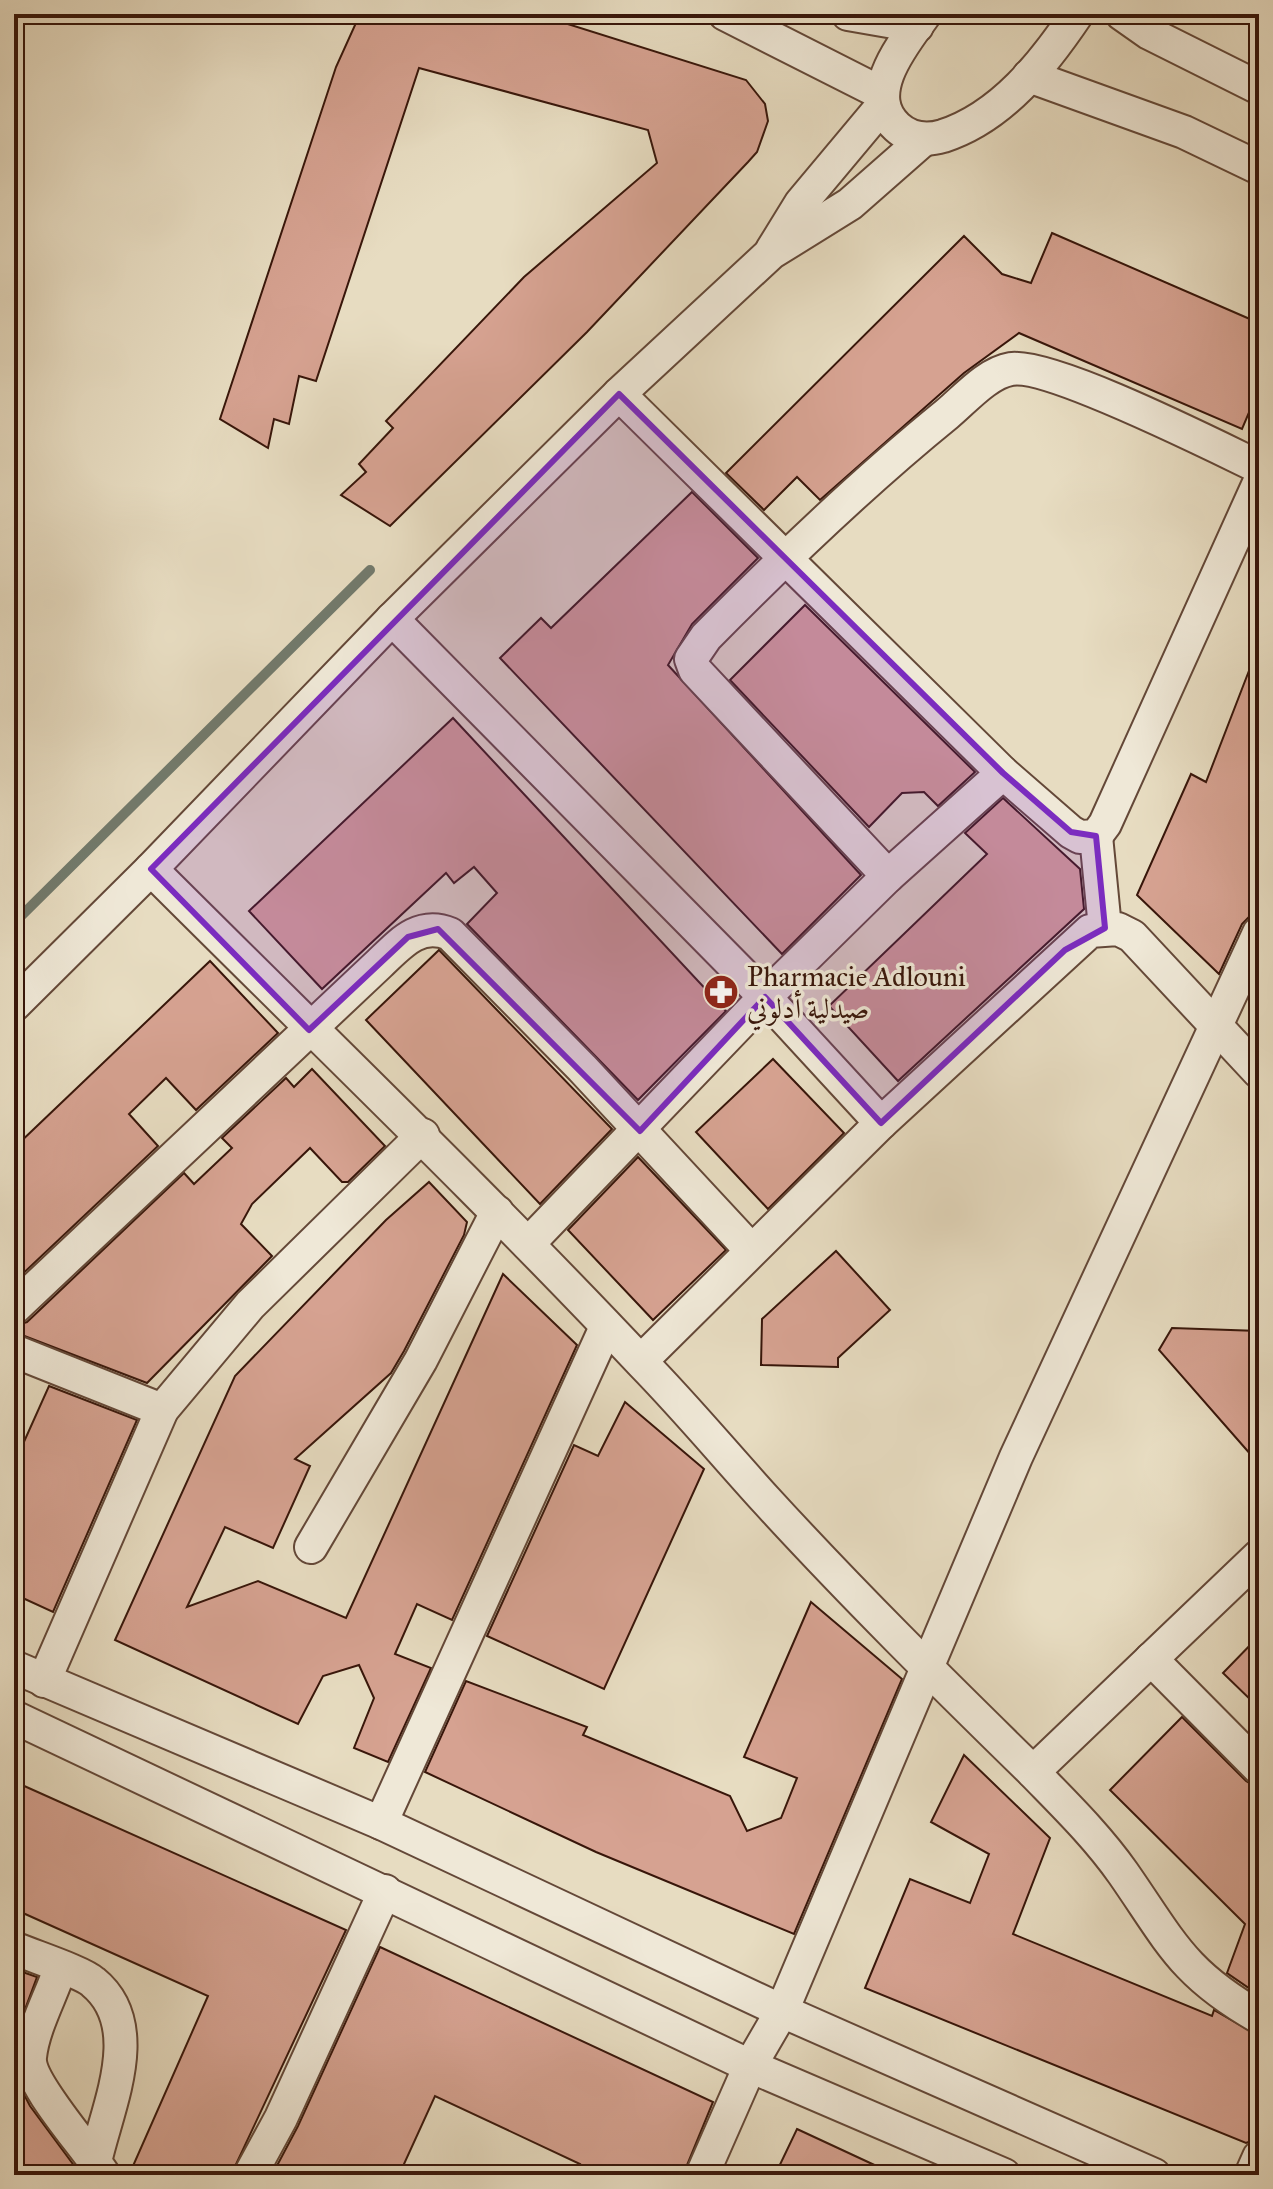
<svg xmlns="http://www.w3.org/2000/svg" width="1273" height="2189" font-family="'IM FELL Great Primer',Amiri,serif">
<style>
.lines{fill:none;stroke-linecap:round;stroke-linejoin:round}
.stream{stroke:#727a6c;stroke-width:10}
.building{fill:#d6a291;stroke:#38160a;stroke-width:2}
.street-casing{stroke:#644838;stroke-width:36}
.street{stroke:#efe8d7;stroke-width:32}
.marked{fill:#7b2cbf;fill-opacity:0.2;stroke:#7b2cbf;stroke-width:6;stroke-linejoin:round}
.labels{text-anchor:middle;stroke-width:7;stroke-linejoin:round;paint-order:stroke}
.poi-label{font-size:28px;fill:#38160a;stroke:#efe8d7;text-anchor:start}
</style>
<rect width="100%" height="100%" fill="#e7dcc1"/>
<filter id="stains"><feTurbulence type="fractalNoise" baseFrequency=".0025" numOctaves="4"/><feColorMatrix values="0 0 0 0 .2 0 0 0 0 .09 0 0 0 0 .02 0 0 0 .5 -.17"/></filter>
<radialGradient id="worn" r=".72"><stop offset=".6" stop-color="#630" stop-opacity="0"/><stop offset="1" stop-color="#630" stop-opacity=".3"/></radialGradient>
<g class="lines">
<polyline class="stream" points="14,923 370,570"/>
</g>
<g class="building">
<polygon points="360,14 536,14 746,80 765,104 768,121 757,152 748,162 587,332 390,526 341,495 366,472 359,464 393,428 386,421 524,277 657,163 648,130 419,68 316,381 299,376 289,424 274,419 268,448 220,419 336,67"/>
<polygon points="1052,233 1259,323 1259,389 1242,429 1019,333 964,373 820,500 797,477 764,510 726,473 964,236 1002,274 1031,283"/>
<polygon points="692,492 758,558 692,624 668,665 861,875 782,954 500,658 541,618 551,628"/>
<polygon points="805,605 975,772 938,806 924,792 902,793 869,827 730,680"/>
<polygon points="1257,650 1259,914 1249,917 1242,924 1219,974 1137,895 1191,774 1206,782"/>
<polygon points="453,718 726,1011 638,1100 467,924 497,893 474,867 454,883 446,873 322,989 249,911"/>
<polygon points="1003,798 1080,869 1084,909 898,1081 829,1006 987,854 965,833"/>
<polygon points="439,950 612,1129 540,1204 366,1020"/>
<polygon points="210,961 278,1033 196,1110 166,1078 129,1114 158,1146 14,1282 14,1148"/>
<polygon points="773,1059 844,1133 768,1209 696,1132"/>
<polygon points="312,1069 385,1146 348,1182 342,1182 310,1148 252,1204 241,1224 272,1256 147,1383 14,1332 14,1326 27,1322 184,1173 194,1184 232,1148 222,1138 286,1078 294,1087"/>
<polygon points="638,1157 726,1250 653,1320 568,1230"/>
<polygon points="429,1182 467,1222 464,1235 404,1351 391,1373 295,1459 310,1466 273,1548 225,1527 187,1607 258,1581 346,1618 503,1274 577,1345 452,1620 417,1604 395,1654 431,1668 388,1762 354,1748 374,1698 359,1665 323,1676 298,1724 115,1640 235,1376 386,1220"/>
<polygon points="836,1251 890,1310 838,1358 838,1367 761,1365 762,1319"/>
<polygon points="1172,1328 1259,1331 1259,1464 1159,1350"/>
<polygon points="49,1386 137,1420 53,1612 14,1594 14,1464"/>
<polygon points="625,1402 704,1469 604,1689 487,1636 574,1445 598,1456"/>
<polygon points="811,1602 902,1679 794,1934 596,1852 425,1772 466,1681 587,1727 583,1735 730,1796 747,1831 781,1818 797,1778 744,1757"/>
<polygon points="1259,1636 1259,1708 1223,1673"/>
<polygon points="1182,1717 1246,1781 1259,1789 1259,1995 1227,1973 1245,1924 1110,1790"/>
<polygon points="964,1755 1050,1838 1013,1934 1212,2016 1214,2010 1259,2036 1259,2138 1246,2143 865,1988 910,1879 970,1903 989,1854 931,1822"/>
<polygon points="22,1785 346,1930 231,2175 129,2175 208,1996 14,1909 14,1802"/>
<polygon points="380,1947 713,2102 683,2175 575,2175 580,2164 435,2096 399,2175 272,2175 298,2126"/>
<polygon points="14,1969 37,1977 14,2039"/>
<polygon points="14,2075 30,2106 81,2175 14,2175"/>
<polygon points="797,2129 896,2175 775,2175"/>
</g>
<g class="lines">
<defs>
<g id="street">
<polyline points="725,14 883,94"/>
<polyline points="848,14 917,26"/>
<path d="M925 14C904 43 861 94 897 127 910 139 926 141 943 136 1002 117 1044 63 1077 14"/>
<polyline points="1122,14 1149,33 1259,88"/>
<polyline points="1029,76 1184,132 1259,168"/>
<polyline points="772,250 801,203 883,105"/>
<polyline points="619,394 1003,773 1071,832 1080,837 1096,836 1105,824 1259,483"/>
<polyline points="392,619 765,997 881,1123"/>
<polyline points="1096,836 1105,928"/>
<path d="M151 869C316 1034 484 1195 643 1364 686 1408 725 1455 766 1500 852 1594 942 1683 1033 1772L1259 1556"/>
<path d="M888 876 695 670 691 659 706 637C783 559 862 483 947 414 965 399 987 373 1011 369 1051 363 1215 446 1259 467"/>
<polyline points="14,1005 151,869 392,619 619,394 771,253 850,204 924,139"/>
<polyline points="528,1244 765,997 888,876 1003,773"/>
<path d="M14 1308 379 964C400 944 419 921 450 934L582 1068 751 1250"/>
<polyline points="14,1351 162,1410"/>
<polyline points="641,1361 881,1123 1090,931 1118,929 1132,936 1259,1072"/>
<polyline points="311,1547 421,1360 497,1212"/>
<polyline points="1151,1659 1259,1768"/>
<polyline points="14,1667 381,1823 782,2011 1154,2175"/>
<polyline points="44,1681 162,1410 250,1305 423,1135"/>
<polyline points="14,1717 750,2066 1004,2175"/>
<path d="M1033 1772C1064 1804 1097 1836 1123 1873 1171 1942 1182 1973 1259 2017"/>
<polyline points="381,1823 606,1327"/>
<path d="M14 1948C32 1956 82 1972 93 1982 147 2026 107 2107 95 2162L104 2175"/>
<path d="M60 1969C51 1996 33 2028 30 2057 28 2081 80 2140 95 2162"/>
<polyline points="250,2175 281,2118 385,1891"/>
<polyline points="702,2175 750,2066 782,2011 1016,1457 1259,933"/>
<polyline points="1251,2175 1259,2157"/>
</g>
</defs>
<use href="#street" class="street-casing"/>
<use href="#street" class="street"/>
</g>
<path class="marked" d="M619 394 1003 773 1071 832 1096 836 1105 928 1065 950 881 1123 765 997 640 1131 438 929 408 937 309 1030 151 869Z"/>
<defs>
<symbol id="pharmacy-disc" viewBox="-11 -11 22 22"><circle r="9.5" fill="#8f2418" stroke="#efe8d7"/><path d="M-2-6h4v4h4v4h-4v4h-4v-4h-4v-4h4Z" fill="#fff"/></symbol>
</defs>
<g fill-rule="evenodd">
<use href="#pharmacy-disc" x="701" y="972" width="40" height="40"/>
</g>
<g class="labels">
<g class="poi-label">
<text x="747" y="986">Pharmacie Adlouni<tspan x="747" dy="32">صيدلية أدلوني</tspan></text>
</g>
</g>
<rect width="1273" height="2189" fill="none" stroke="#e7dcc1" stroke-width="48"/>
<rect x="16" y="16" width="1241" height="2157" fill="none" stroke="#38160a" stroke-width="4"/>
<rect x="24" y="24" width="1225" height="2141" fill="none" stroke="#38160a" stroke-width="2"/>
<rect width="100%" height="100%" filter="url(#stains)"/>
<rect width="100%" height="100%" fill="url(#worn)"/>
</svg>
